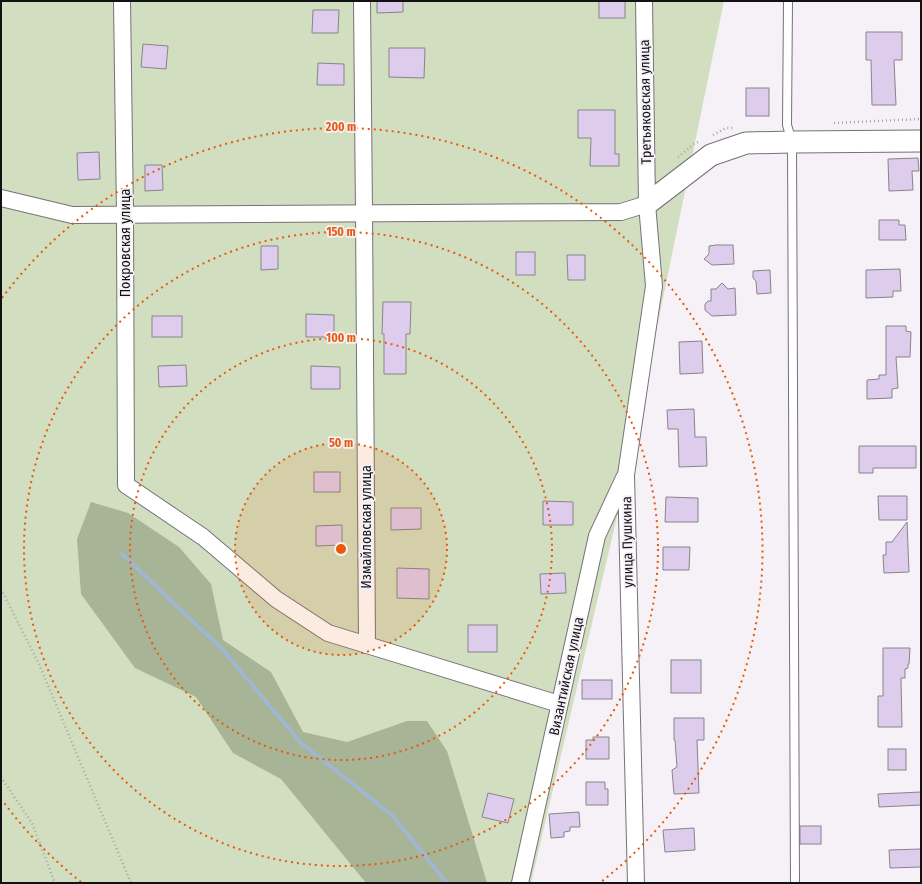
<svg xmlns="http://www.w3.org/2000/svg" width="922" height="884" font-family="'Fira Sans Condensed',sans-serif">
<style>
.green{fill:#d2dec0}
.forest{fill:#a7b495}
.lines{fill:none;stroke-linecap:round;stroke-linejoin:round}
.stream{stroke:#a1b7d1;stroke-width:4}
.building{fill:#ddcceb;stroke:#87858a}
.service-casing{stroke:#757277;stroke-width:10}
.minor-casing{stroke:#757277;stroke-width:18}
.tertiary-casing{stroke:#757277;stroke-width:23}
.path{stroke:#a8a5aa;stroke-width:2.5;stroke-dasharray:1 3;stroke-linecap:butt}
.service{stroke:#fff;stroke-width:8}
.minor{stroke:#fff;stroke-width:16}
.tertiary{stroke:#fff;stroke-width:21}
.ring{fill:none;stroke:#e8590c;stroke-width:2;stroke-dasharray:2 4}
.labels{text-anchor:middle;stroke-width:3.5;stroke-linejoin:round;paint-order:stroke}
.street-label{font-size:14px;fill:#121113;stroke:#f5f1f7}
.centre{fill:#e8590c;stroke:#f5f1f7;stroke-width:2}
.ring-label{font-size:12px;text-anchor:middle;font-weight:bold;fill:#e8590c;stroke:#f5f1f7;stroke-width:3.5;stroke-linejoin:round;paint-order:stroke}
</style>
<rect width="100%" height="100%" fill="#f5f1f7"/>
<polygon class="green" points="1,1 724,1 627,474 531,883 1,883"/>
<polygon class="forest" points="91,502 128,513 179,547 211,584 223,640 271,672 303,732 347,742 407,721 427,721 447,751 476,846 487,883 366,883 281,779 233,753 196,697 135,668 81,594 77,539"/>
<g class="lines">
<polyline class="stream" points="122,554 222,649 301,743 393,816 447,883"/>
</g>
<g class="building">
<polygon points="377,1 403,1 403,12 377,13"/>
<rect x="599" y="1" width="26" height="17"/>
<polygon points="313,10 339,10 338,33 312,33"/>
<polygon points="866,32 902,32 902,60 894,60 896,105 872,105 871,60 866,60"/>
<polygon points="143,44 168,46 166,69 141,67"/>
<polygon points="389,48 425,48 424,78 389,77"/>
<polygon points="318,63 344,64 344,85 317,85"/>
<rect x="746" y="88" width="23" height="28"/>
<polygon points="578,110 615,110 615,154 619,154 619,166 590,166 591,138 578,138"/>
<polygon points="99,152 100,179 78,180 77,153"/>
<polygon points="918,158 919,171 912,171 913,190 889,191 888,159"/>
<polygon points="145,165 162,165 163,190 145,191"/>
<polygon points="879,220 899,220 899,225 905,225 906,240 879,240"/>
<polygon points="716,245 733,245 734,264 712,265 704,259 709,254 709,246"/>
<polygon points="261,246 278,246 278,269 261,270"/>
<rect x="516" y="252" width="19" height="23"/>
<polygon points="567,255 585,255 585,280 568,280"/>
<polygon points="900,269 901,291 893,291 893,297 866,298 866,270"/>
<polygon points="770,270 771,293 757,294 756,281 753,278 753,271"/>
<polygon points="722,283 728,289 735,288 736,315 712,316 705,310 705,304 708,301 711,301 711,289 716,289"/>
<polygon points="383,302 411,302 410,334 406,334 406,374 384,374 384,334 382,334"/>
<polygon points="306,314 334,315 334,337 306,337"/>
<rect x="152" y="316" width="30" height="21"/>
<polygon points="886,326 906,326 906,331 911,332 910,357 896,357 898,388 892,389 892,398 867,399 867,380 879,379 879,375 886,375"/>
<polygon points="702,341 703,373 680,374 679,342"/>
<polygon points="186,365 187,386 159,387 158,366"/>
<polygon points="311,366 340,367 340,389 311,389"/>
<polygon points="694,409 695,437 706,437 707,466 679,467 678,429 668,429 667,410"/>
<polygon points="859,446 916,446 916,468 873,468 873,473 859,473"/>
<rect x="314" y="472" width="26" height="20"/>
<polygon points="878,496 907,496 907,520 879,520"/>
<polygon points="666,497 698,498 698,522 665,522"/>
<polygon points="543,501 573,502 573,525 543,525"/>
<polygon points="391,508 421,508 421,529 391,530"/>
<polygon points="907,522 909,572 884,573 883,555 886,555 886,542 892,542"/>
<polygon points="342,525 342,545 316,546 316,526"/>
<polygon points="663,547 690,547 689,570 663,570"/>
<polygon points="397,568 429,569 429,599 397,598"/>
<polygon points="565,573 566,593 541,594 540,574"/>
<rect x="468" y="625" width="29" height="27"/>
<polygon points="883,648 910,648 909,664 908,664 908,668 905,669 905,678 901,678 902,727 878,727 878,696 883,696"/>
<rect x="671" y="660" width="30" height="33"/>
<rect x="582" y="680" width="30" height="19"/>
<polygon points="674,718 704,718 704,740 697,740 699,793 674,794 672,770 677,767 675,740 674,740"/>
<polygon points="593,737 609,737 609,759 586,759 586,740 593,740"/>
<rect x="888" y="749" width="18" height="21"/>
<polygon points="586,782 605,782 605,789 608,789 608,805 586,805"/>
<polygon points="921,792 921,805 879,807 878,794"/>
<polygon points="488,793 514,799 508,823 482,817"/>
<polygon points="579,812 580,827 570,827 570,831 564,832 564,837 551,838 549,814"/>
<rect x="800" y="826" width="21" height="18"/>
<polygon points="694,828 695,850 665,852 663,830"/>
<polygon points="921,849 921,867 890,868 889,850"/>
</g>
<g class="lines">
<defs>
<polyline id="service" points="788,1 787,125 792,142 795,883"/>
<g id="minor">
<polyline points="122,1 125,215 126,485 203,537 276,599 328,633 559,704"/>
<polyline points="362,1 364,213 367,645"/>
<polyline points="1,198 72,215 621,212 647,204"/>
<polyline points="520,883 597,536 624,478"/>
<polyline points="636,883 626,475 654,286 647,204 644,1"/>
</g>
<polyline id="tertiary" points="647,204 711,155 746,143 792,142 921,141"/>
</defs>
<use href="#service" class="service-casing"/>
<use href="#minor" class="minor-casing"/>
<use href="#tertiary" class="tertiary-casing"/>
<g class="path">
<polyline points="834,123 921,119"/>
<polyline points="713,135 726,128 733,128"/>
<polyline points="678,157 694,144 698,142"/>
<polyline points="1,589 39,664 131,883"/>
<polyline points="1,777 32,823 55,883"/>
</g>
<use href="#service" class="service"/>
<use href="#minor" class="minor"/>
<use href="#tertiary" class="tertiary"/>
</g>
<circle cx="341" cy="549" r="106" fill="#e8590c" fill-opacity=".12"/>
<g class="ring">
<circle cx="341" cy="549" r="106"/>
<circle cx="341" cy="549" r="211"/>
<circle cx="341" cy="549" r="317"/>
<path d="M81 882A422 422 0 0 1 2 800M2 298A422 422 0 1 1 601 882"/>
</g>
<g class="labels">
<g class="street-label">
<text transform="translate(645 102) rotate(-91)" y="5">Третьяковская улица</text>
<text transform="translate(125 243) rotate(-90)" y="5">Покровская улица</text>
<text transform="translate(366 527) rotate(-90)" y="5">Измайловская улица</text>
<text transform="translate(627 542) rotate(-91)" y="5">улица Пушкина</text>
<text transform="translate(566 676) rotate(-78)" y="5">Византийская улица</text>
</g>
</g>
<circle cx="341" cy="549" r="6" class="centre"/>
<g class="ring-label">
<text x="341" y="131">200 m</text>
<text x="341" y="236">150 m</text>
<text x="341" y="342">100 m</text>
<text x="341" y="447">50 m</text>
</g>
<rect width="922" height="884" fill="none" stroke="#121113" stroke-width="4"/>
</svg>
